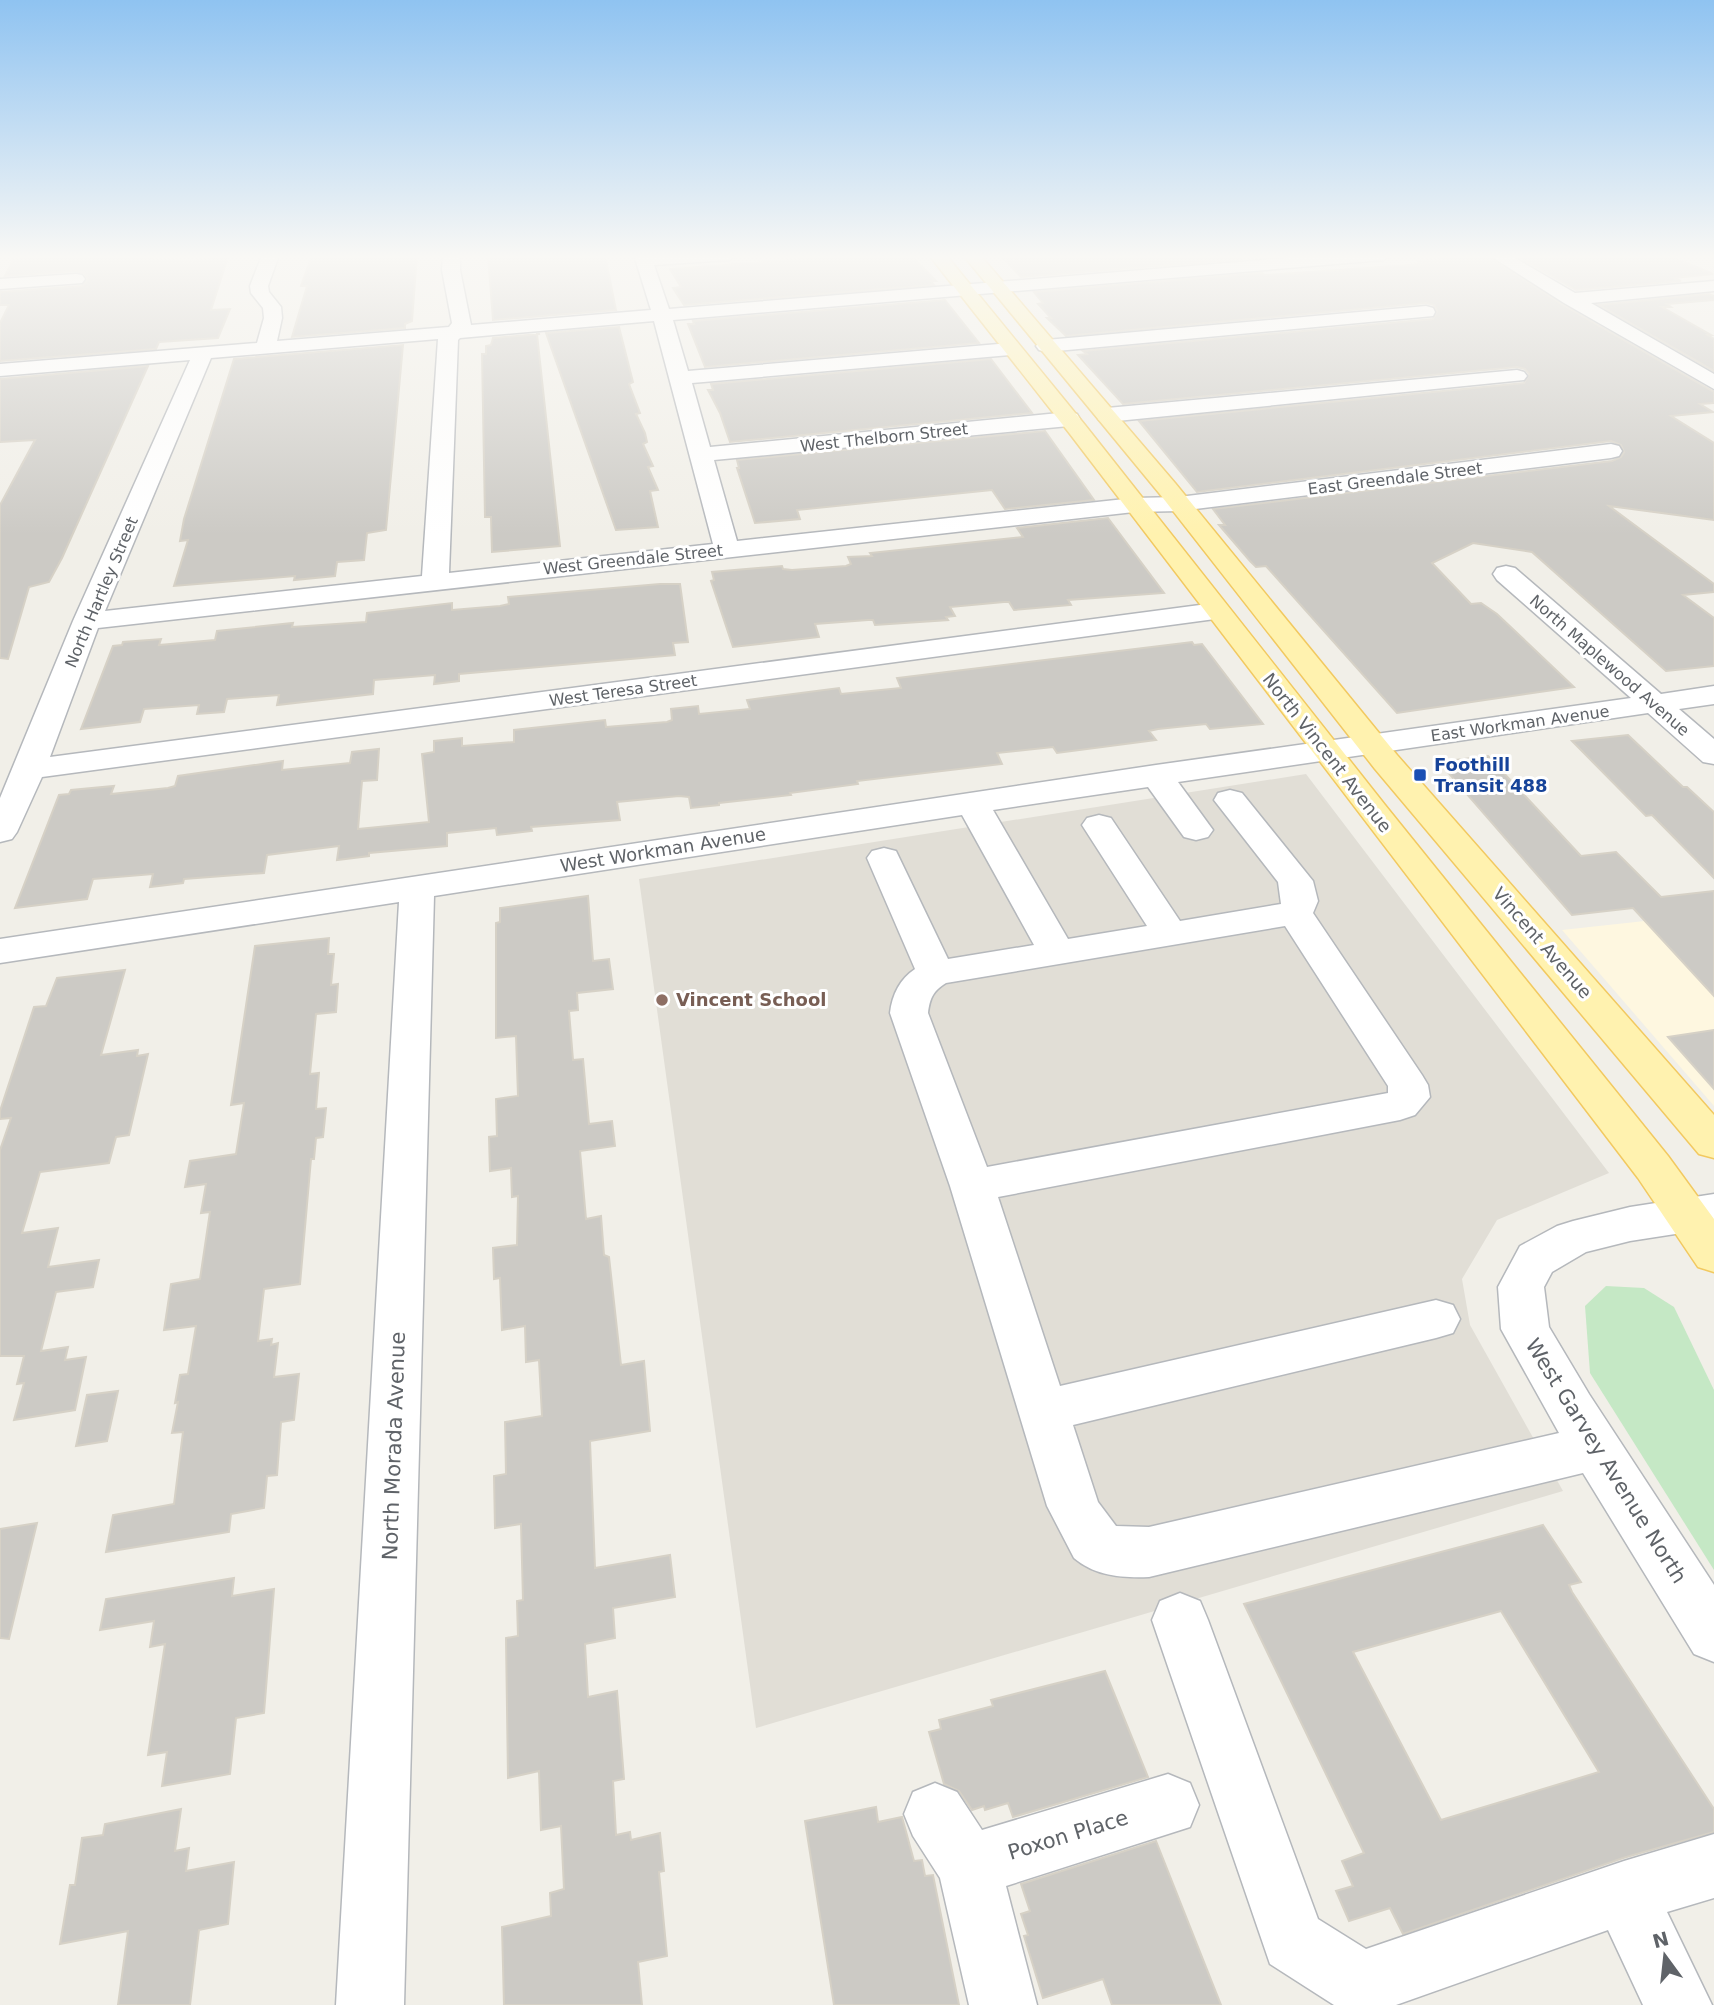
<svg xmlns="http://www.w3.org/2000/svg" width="1714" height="2005" font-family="'DejaVu Sans',sans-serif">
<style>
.commercial{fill:#fef7e0}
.education{fill:#e1ded6}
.green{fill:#c5e8c5}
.building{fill:#cccac5;stroke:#d6d1c6;stroke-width:2;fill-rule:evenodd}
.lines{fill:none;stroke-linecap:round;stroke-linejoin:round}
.minor-casing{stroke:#b5b8bc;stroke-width:3}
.major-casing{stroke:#f2c960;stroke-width:3}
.minor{fill:#fff;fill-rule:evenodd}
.major{fill:#fff2af;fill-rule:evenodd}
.transit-dot{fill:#1a4fb4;stroke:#fff;stroke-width:2.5}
.education-dot{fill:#8d6e63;stroke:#fff;stroke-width:2.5}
.labels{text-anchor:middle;stroke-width:6;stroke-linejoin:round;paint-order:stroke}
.far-street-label{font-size:16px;fill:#5f6368;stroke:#fff}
.street-label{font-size:18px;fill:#5f6368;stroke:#fff}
.transit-label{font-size:18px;font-weight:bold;fill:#164399;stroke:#fff;text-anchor:start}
.education-label{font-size:18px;font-weight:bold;fill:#785e54;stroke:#fff;text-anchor:start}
.near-street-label{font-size:21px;fill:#5f6368;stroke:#fff}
</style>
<rect width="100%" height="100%" fill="#f1efe8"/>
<polygon class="commercial" points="1709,914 1714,919 1714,1106 1562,930"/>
<polygon class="education" points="1306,774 1609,1173 1497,1220 1462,1279 1470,1325 1563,1491 756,1728 639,879"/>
<polygon class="green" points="1606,1286 1644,1288 1674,1307 1714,1390 1714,1570 1590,1373 1585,1306"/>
<g class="building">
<polygon points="68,255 192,261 228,257 211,310 230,309 218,338 159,342 156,349 0,361 0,323 9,305 0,305 0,292 82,286 88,279 84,273 76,271 5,276 13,260"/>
<polygon points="312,255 417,255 412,321 405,324 405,328 292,337 307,286 301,286"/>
<polygon points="525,255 605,255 616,310 493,320 488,256"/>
<polygon points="856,255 911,255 936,281 931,281 934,285 684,305 673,288 681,287 670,269"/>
<polygon points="1000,255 1235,255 1242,259 1021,277"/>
<polygon points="1487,255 1563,305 1714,392 1714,403 1700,404 1713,412 1671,416 1714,443 1714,520 1609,506 1714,584 1714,592 1683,595 1714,618 1714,666 1666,671 1532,552 1473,543 1432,563 1471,604 1481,603 1497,614 1574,687 1397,713 1266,566 1256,567 1250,561 1219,525 1225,525 1213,509 1612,461 1621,457 1624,452 1621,445 1611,441 1197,492 1139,421 1524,383 1529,374 1525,369 1517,367 1123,404 1078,355 1087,354 1083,351 1433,319 1437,311 1434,305 1426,303 1066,336 1047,318 1051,318 1038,304 1043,303 1034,292 1262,273 1265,275 1423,264 1418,261"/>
<polygon points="1515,255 1668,255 1713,274 1674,278 1681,281 1576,290"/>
<polygon points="1709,294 1714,296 1714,300 1667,304 1671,307 1662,307 1711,335 1708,335 1714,339 1714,371 1599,305"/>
<polygon points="945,300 979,343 705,367 688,324 694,324 693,321"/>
<polygon points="619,327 633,382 629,384 640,413 636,414 645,433 647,442 643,444 653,466 648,467 658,490 650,491 658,527 616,530 546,333"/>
<polygon points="537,334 560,546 492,552 491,517 485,517 482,354 486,354 486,346 491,345 493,338 540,334"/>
<polygon points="403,345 386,530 367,533 364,560 337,562 335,576 294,580 295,576 174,586 188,540 180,541 184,519 234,359"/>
<polygon points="991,359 1032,413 730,442 720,413 708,390 713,390 711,384"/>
<polygon points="148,366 62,558 49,582 29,587 8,659 0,658 0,505 35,440 0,442 0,379"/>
<polygon points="1045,431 1094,500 1005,509 992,490 797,510 800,519 755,523 737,468 739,468 737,460"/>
<polygon points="1108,518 1164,593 1068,600 1071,605 1014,610 1009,602 1004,602 950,607 955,616 946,617 948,620 875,625 873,620 868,620 815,624 819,637 733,647 711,581 714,580 712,572 782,566 783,569 792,570 846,566 851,564 848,557 872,556 870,553 1023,537 1017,528"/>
<polygon points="660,584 680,584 688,642 673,643 675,655 459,674 459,681 434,684 435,675 374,680 373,694 277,705 279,695 227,699 224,712 197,714 199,705 144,709 140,722 81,729 113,646 122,645 123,642 161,639 159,645 215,640 217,631 293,623 292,627 366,622 367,613 452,603 452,610 500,606 509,604 508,597"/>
<polygon points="1192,642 1194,645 1202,644 1263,724 1210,729 1206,724 1158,729 1149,731 1156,740 1057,753 1053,747 997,753 1002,764 857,781 858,784 790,793 791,795 719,803 719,805 691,808 689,797 679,796 617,802 620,820 531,827 532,831 497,835 496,828 447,833 447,846 369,853 369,856 337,860 339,846 267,855 264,873 184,879 183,883 150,887 153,874 93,879 87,899 15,908 59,795 69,794 71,790 114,786 111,794 168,788 175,786 178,776 283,761 282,770 350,763 352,752 379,749 377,780 362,781 358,829 429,822 422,754 434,752 434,741 462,738 462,746 514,742 514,730 605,720 606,727 667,722 672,720 671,709 698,706 699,714 750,709 747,700 839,688 841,694 901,688 897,678"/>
<polygon points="1628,735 1683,787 1687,787 1714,812 1714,878 1652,815 1646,816 1572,741"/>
<polygon points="1488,756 1581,856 1616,852 1661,897 1714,891 1714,996 1633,908 1572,915 1439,762"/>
<polygon points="588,896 593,961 609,959 613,989 577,993 578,1010 569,1011 573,1060 583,1059 589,1124 612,1121 615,1146 580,1151 586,1219 601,1216 604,1255 609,1257 621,1365 644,1361 650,1431 590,1441 595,1568 670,1555 675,1597 613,1608 615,1638 585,1644 588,1697 617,1691 624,1779 613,1781 616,1835 630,1832 631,1840 660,1833 664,1871 659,1872 667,1956 638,1962 642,2005 504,2005 502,1927 551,1916 550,1893 564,1889 561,1826 541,1830 539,1771 508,1778 506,1638 518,1636 517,1601 523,1600 521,1524 495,1528 494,1476 506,1474 505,1422 542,1416 539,1360 526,1362 525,1326 502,1330 500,1278 494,1279 493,1248 517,1245 518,1196 512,1197 511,1168 490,1171 489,1137 497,1136 496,1099 518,1096 516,1036 496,1038 496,923 500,922 500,908"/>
<polygon points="329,938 328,954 334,954 331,985 338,984 336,1012 316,1014 310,1074 319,1073 316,1109 326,1108 323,1137 316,1138 314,1159 311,1159 300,1284 264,1289 258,1341 272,1339 271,1345 278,1343 274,1377 299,1374 294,1420 281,1422 277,1475 267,1476 264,1508 231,1514 229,1532 106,1552 113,1515 174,1504 183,1432 172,1433 178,1402 175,1403 180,1375 188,1374 196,1326 164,1330 171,1284 200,1279 210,1212 201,1213 206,1184 185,1187 190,1161 236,1154 244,1103 231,1105 255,946"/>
<polygon points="125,970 101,1055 138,1050 137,1056 148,1054 129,1135 116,1137 109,1163 40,1172 22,1233 58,1228 48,1267 99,1260 93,1287 56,1292 41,1351 68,1347 65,1360 86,1357 75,1410 14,1420 24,1383 17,1384 24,1356 0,1356 0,1150 11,1118 0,1119 0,1111 34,1007 46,1006 57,978"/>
<polygon points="1714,1030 1714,1089 1668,1037"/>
<polygon points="118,1391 107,1441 76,1446 87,1395"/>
<polygon points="37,1523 9,1639 0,1638 0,1529"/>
<path d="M1543 1525 1581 1582 1569 1585 1572 1592 1714 1809V1832L1623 1858 1403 1934 1390 1908 1349 1921 1336 1891 1353 1886 1342 1861 1364 1853 1244 1604ZM1501 1611 1599 1772 1441 1820 1353 1652Z"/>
<polygon points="234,1578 232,1596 274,1589 264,1713 236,1718 230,1774 162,1786 167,1752 148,1755 165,1644 150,1647 154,1621 100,1630 106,1599"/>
<polygon points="1105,1671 1148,1777 1013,1817 1008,1803 985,1810 984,1806 972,1810 959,1791 944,1784 929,1732 941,1729 939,1720 993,1706 991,1700"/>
<polygon points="876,1807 878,1822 902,1817 914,1861 922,1860 925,1876 933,1875 959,2005 834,2005 805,1821"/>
<polygon points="181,1809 175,1851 189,1848 186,1871 234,1862 228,1924 199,1930 190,2005 118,2005 128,1931 60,1944 70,1885 75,1885 82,1838 103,1835 105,1824"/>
<polygon points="1156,1841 1221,2005 1112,2005 1103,1979 1043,1998 1024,1936 1028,1935 1021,1914 1030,1911 1021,1884"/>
</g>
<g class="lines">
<defs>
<g id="minor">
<path d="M262 255H279L268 286 269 292 281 307 282 318 277 341 449 327 452 323 442 270 443 255H460V270L471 325 651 310 634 255H738L729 260 654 265 669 309 1325 255H1392L1383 260 673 320 688 371 1010 343 1017 345 1020 349 1017 353 1010 355 692 383 710 447 1069 412 1077 414 1080 419 1077 424 1069 426 714 460 737 541 1134 498 1179 497 1611 444 1619 446 1622 451 1619 456 1611 458 1179 511 1134 512 98 628 50 757 1215 603 1225 605 1229 611 1225 617 1215 619 42 777 17 832 12 839 0 842V798L73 621 190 360 0 376V364L257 343 264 318 263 308 251 293 250 286ZM654 321 713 544 449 573 458 340 460 338ZM438 339 422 576 105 611 211 358Z"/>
<polygon points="1489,255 1510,255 1575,293 1714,281 1714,291 1591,303 1714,374 1714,389 1564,303"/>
<polygon points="76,274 82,275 85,279 82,283 0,289 0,279"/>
<polygon points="1426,306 1433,308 1435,312 1433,316 1046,352 1039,350 1036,346 1039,342 1046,340"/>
<polygon points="1517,370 1524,372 1527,376 1524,380 1107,422 1099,420 1096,415 1099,410 1107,408"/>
<path d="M1506 566 1515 568 1661 694 1714 686V704L1679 709 1714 739V764L1703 762 1648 713 1178 782 1213 830 1208 837 1196 840 1184 837 1148 787 993 810 1068 939 1147 926 1082 825 1087 818 1099 815 1111 818 1180 921 1281 904 1278 882 1214 800 1218 793 1230 790 1242 793 1313 881 1318 901 1313 913 1422 1075 1428 1085 1430 1097 1415 1115 1400 1120 998 1197 1060 1386 1436 1300 1453 1305 1460 1319 1453 1333 1436 1338 1073 1425 1098 1502 1116 1526 1149 1527 1559 1433 1501 1329 1498 1287 1520 1246 1557 1226 1573 1221 1630 1207 1714 1194V1228L1630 1241 1586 1252 1552 1272 1544 1287 1549 1327 1589 1394 1714 1585V1662L1694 1654 1583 1473 1149 1577C1122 1578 1095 1576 1074 1558L1047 1506 950 1186 890 1013C892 995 900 979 915 969L867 858 872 851 884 848 896 851 948 959 1034 945 962 815 434 896 404 2005H336L399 902 0 963V939L1156 765 1631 698 1497 580 1493 574 1497 568ZM1285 926 1388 1086V1093L987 1167 928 1013C930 998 933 991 946 983Z"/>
<polygon points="1180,1593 1200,1601 1208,1620 1318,1919 1366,1949 1624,1861 1714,1834 1714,1898 1667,1912 1712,2005 1643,2005 1608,1930 1396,2005 1334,2005 1270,1964 1152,1620 1160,1601"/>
<polygon points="1168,1774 1190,1783 1199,1805 1190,1827 1006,1886 1037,2005 969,2005 940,1878 913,1836 904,1814 913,1792 935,1783 957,1792 982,1830"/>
</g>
<g id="major">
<polygon points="929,255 946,255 1085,425 1385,805 1668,1156 1714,1219 1714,1272 1698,1267 1638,1178 1070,434"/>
<polygon points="963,255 980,255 1175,483 1397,755 1714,1115 1714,1158 1699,1154 1375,769 1159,493"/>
</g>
</defs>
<use href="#minor" class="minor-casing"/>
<use href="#major" class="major-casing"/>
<use href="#minor" class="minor"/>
<use href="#major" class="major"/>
</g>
<linearGradient id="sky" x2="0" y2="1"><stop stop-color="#8fc3f1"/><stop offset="0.48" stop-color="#f9f8f5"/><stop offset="1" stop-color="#f9f8f5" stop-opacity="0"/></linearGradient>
<rect width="1714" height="535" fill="url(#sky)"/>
<rect class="transit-dot" x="1413" y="768" width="14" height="14" rx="3.5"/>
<circle class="education-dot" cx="662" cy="1000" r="7"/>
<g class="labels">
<g class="far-street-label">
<text transform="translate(884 437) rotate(-6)" y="6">West Thelborn Street</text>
<text transform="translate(1395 478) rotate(-7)" y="6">East Greendale Street</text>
<text transform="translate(633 559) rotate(-6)" y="6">West Greendale Street</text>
<text transform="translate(101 592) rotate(-67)" y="6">North Hartley Street</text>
<text transform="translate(1610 665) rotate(41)" y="6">North Maplewood Avenue</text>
<text transform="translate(623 690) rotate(-8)" y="6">West Teresa Street</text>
<text transform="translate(1520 723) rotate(-8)" y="6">East Workman Avenue</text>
</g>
<g class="street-label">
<text transform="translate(1327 753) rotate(52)" y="6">North Vincent Avenue</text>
<text transform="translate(663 850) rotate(-9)" y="6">West Workman Avenue</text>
<text transform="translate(1542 943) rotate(49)" y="6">Vincent Avenue</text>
</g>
<g class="transit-label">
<text x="1434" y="771">Foothill<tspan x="1434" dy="21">Transit 488</tspan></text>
</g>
<g class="education-label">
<text x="676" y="1006">Vincent School</text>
</g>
<g class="near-street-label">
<text transform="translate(394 1446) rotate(-88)" y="7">North Morada Avenue</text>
<text transform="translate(1606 1461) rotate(58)" y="7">West Garvey Avenue North</text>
<text transform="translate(1068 1835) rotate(-17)" y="7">Poxon Place</text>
</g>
</g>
<g transform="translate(1665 1956) rotate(345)" stroke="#ffffff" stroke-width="5" paint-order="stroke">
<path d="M0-5L12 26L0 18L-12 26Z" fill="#5f6368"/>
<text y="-10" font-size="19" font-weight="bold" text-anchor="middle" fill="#5f6368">N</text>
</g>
</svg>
